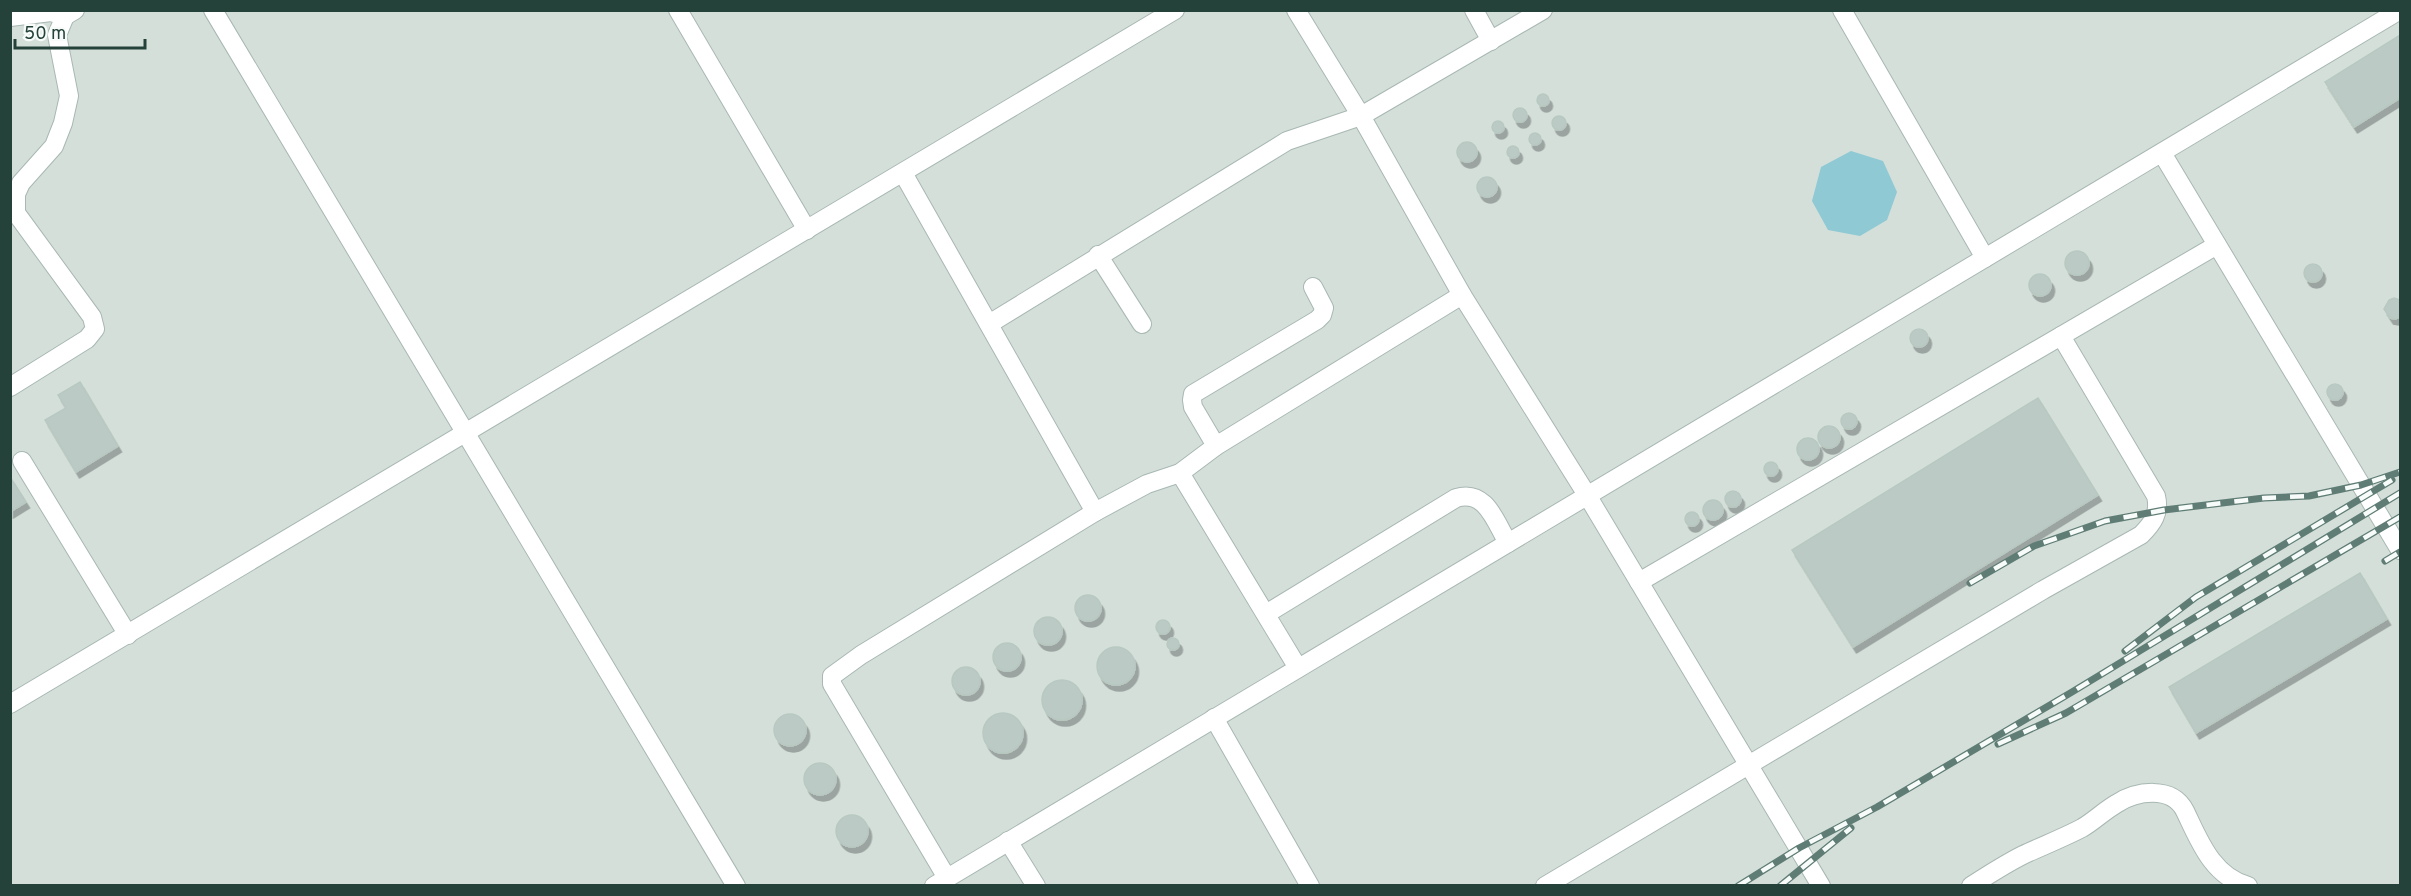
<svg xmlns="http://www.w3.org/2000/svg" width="2411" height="896" font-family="Overpass,sans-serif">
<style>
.built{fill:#d4dfda}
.water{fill:#8ec9d4}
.building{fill:#bbcac4;stroke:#b8c9c2;stroke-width:1.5;filter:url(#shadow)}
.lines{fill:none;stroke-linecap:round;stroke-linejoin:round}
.minor-casing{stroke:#a8b8b2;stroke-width:20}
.minor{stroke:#fff;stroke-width:18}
.rail-casing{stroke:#5f7d75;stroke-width:7}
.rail{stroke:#f7fbf9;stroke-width:4.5;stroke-dasharray:14;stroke-linecap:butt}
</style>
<defs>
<filter id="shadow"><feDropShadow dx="3.5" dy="6" stdDeviation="0" flood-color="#0004"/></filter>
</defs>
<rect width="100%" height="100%" fill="#e6efeb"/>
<rect class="built" x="11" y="11" width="2389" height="874"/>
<polygon class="water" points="1851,151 1883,161 1897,192 1887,220 1860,236 1828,230 1812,201 1821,167"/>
<g class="building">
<polygon points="2400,35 2400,98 2354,127 2325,82"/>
<circle cx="1543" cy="100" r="6"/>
<circle cx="1520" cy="115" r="7"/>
<circle cx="1559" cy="123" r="7"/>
<circle cx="1498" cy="127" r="6"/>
<circle cx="1535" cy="139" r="6"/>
<circle cx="1467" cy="152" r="10"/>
<circle cx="1513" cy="152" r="6"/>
<circle cx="1487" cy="187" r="10"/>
<circle cx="2077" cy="263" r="12"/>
<circle cx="2313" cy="273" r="9"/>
<circle cx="2040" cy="285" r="11"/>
<polygon points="2394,298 2400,300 2400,317 2395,319 2390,318 2384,309 2389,300"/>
<circle cx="1919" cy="338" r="9"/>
<polygon points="80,382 118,446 76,472 45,420 66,408 58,395"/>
<circle cx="2335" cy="392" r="8"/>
<polygon points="2038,398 2098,495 1853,647 1792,550"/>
<circle cx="1849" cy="421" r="8"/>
<circle cx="1829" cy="437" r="11"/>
<circle cx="1808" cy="449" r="11"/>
<circle cx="1771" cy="469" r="7"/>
<polygon points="10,477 26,502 10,512"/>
<circle cx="1733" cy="499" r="8"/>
<circle cx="1713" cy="510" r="10"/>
<circle cx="1692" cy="519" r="7"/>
<polygon points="2360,573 2387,619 2196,733 2169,687"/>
<circle cx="1088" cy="608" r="13"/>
<circle cx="1048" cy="631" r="14"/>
<circle cx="1163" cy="627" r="7"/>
<circle cx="1173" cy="644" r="6"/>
<circle cx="1007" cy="657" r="14"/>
<circle cx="1116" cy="666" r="19"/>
<circle cx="966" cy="681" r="14"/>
<circle cx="1062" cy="700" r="20"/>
<circle cx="1003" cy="733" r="20"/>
<circle cx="790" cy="730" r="16"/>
<circle cx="820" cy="779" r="16"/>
<circle cx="852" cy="831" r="16"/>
</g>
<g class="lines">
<defs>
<g id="minor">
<polyline points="213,10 736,886"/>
<polyline points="678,10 807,230"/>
<polyline points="1296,10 1361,116 1462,295 1587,495 1821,886"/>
<polyline points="1474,10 1491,41"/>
<polyline points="1842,10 1985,258"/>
<polyline points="10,17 51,12 65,16"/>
<polyline points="2162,153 2400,550"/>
<polyline points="903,173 1095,512"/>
<polyline points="1098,255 1142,324"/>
<polyline points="989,324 1287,141 1361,116 1543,10"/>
<polyline points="10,387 87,339 95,329 92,317 16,213 16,194 21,183 54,146 63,123 69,96 57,35 65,16 75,10"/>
<polyline points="1216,446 1193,407 1192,400 1193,394 1317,320 1322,315 1324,308 1313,287"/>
<polyline points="22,461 128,635"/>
<polyline points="1180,473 1298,668"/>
<polyline points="1639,582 2217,245"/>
<path d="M1266 614 1456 498C1486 489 1495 521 1508 543"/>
<polyline points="10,704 1175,10"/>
<polyline points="1214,718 1310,886"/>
<polyline points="1008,841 1036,886"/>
<polyline points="947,878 832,684 832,676 861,655 1095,512 1147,484 1180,473 1216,446 1462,295"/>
<polyline points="934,886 2400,10"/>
<path d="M1545 886 2043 590 2141 535C2153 523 2160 513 2156 496L2061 336"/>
<path d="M1971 886C1988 875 2005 864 2023 855 2042 846 2063 838 2082 828 2094 821 2104 811 2116 804 2136 791 2172 785 2185 811 2199 840 2212 876 2248 886"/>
</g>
</defs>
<use href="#minor" class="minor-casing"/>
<use href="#minor" class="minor"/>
<defs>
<g id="rail">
<polyline points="2385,561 2400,552"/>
<polyline points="1970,583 2034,546 2105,521 2164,510 2264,498 2309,496 2361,485 2400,472"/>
<polyline points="2125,651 2196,597 2392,480"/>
<polyline points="1998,744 2066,713 2400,517"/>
<polyline points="1738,886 1799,848 1877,807 2072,692 2400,493"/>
<polyline points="1780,886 1851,828"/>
</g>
</defs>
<use href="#rail" class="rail-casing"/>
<use href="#rail" class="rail"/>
</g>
<rect width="2411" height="896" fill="none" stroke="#24423a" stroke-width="24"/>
<path d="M15 39v9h130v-9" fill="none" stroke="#24423a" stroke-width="3"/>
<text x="24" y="39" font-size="18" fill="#24423a" stroke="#f7fbf9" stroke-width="4.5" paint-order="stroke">50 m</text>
</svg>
